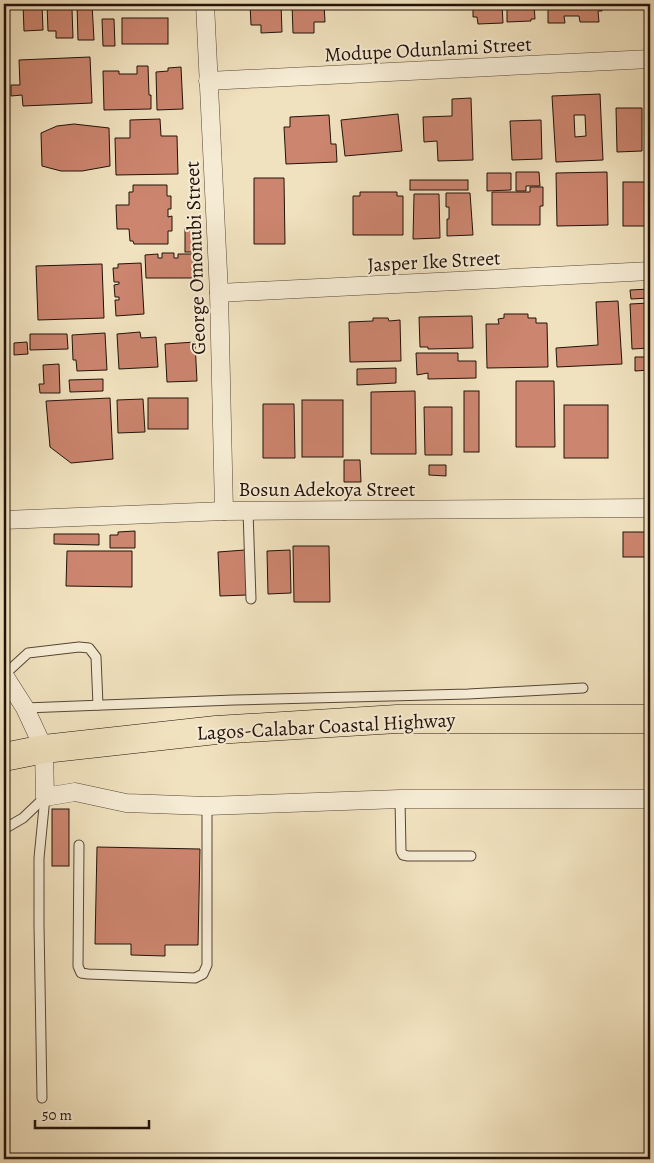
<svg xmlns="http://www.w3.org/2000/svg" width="654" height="1163" font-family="Alegreya,serif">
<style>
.building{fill:#cc856f;stroke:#221209;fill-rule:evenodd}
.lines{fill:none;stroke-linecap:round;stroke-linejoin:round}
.service-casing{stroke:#564636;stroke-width:11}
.minor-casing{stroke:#564636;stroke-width:19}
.trunk-casing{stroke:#221209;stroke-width:29}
.service{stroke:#f6ecd5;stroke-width:9}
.minor{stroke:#f6ecd5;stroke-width:18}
.trunk{stroke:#f1e2bf;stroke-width:28}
.labels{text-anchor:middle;stroke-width:4;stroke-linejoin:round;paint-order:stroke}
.street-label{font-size:20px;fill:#221209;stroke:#f6ecd5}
</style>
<rect width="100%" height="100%" fill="#f1e2bf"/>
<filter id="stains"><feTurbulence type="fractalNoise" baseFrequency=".004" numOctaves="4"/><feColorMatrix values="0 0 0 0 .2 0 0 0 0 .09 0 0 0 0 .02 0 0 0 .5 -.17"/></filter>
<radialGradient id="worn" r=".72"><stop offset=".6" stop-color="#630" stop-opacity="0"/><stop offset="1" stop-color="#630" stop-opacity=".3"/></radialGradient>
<g class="building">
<polygon points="23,4 42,4 43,30 24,31"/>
<polygon points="47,4 72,4 65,5 65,9 72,9 73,38 56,38 56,31 48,31"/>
<polygon points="77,4 92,4 94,40 78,40"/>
<rect x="105" y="4" width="10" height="5"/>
<polygon points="120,4 166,4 166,7 120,9"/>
<polygon points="250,4 281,4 282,32 261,33 261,25 251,25"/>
<polygon points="292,4 324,4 325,22 314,22 314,33 293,33"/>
<polygon points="476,4 502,4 503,23 478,24 477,17 473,17 473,6 476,6"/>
<polygon points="507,4 534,4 535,19 531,19 531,21 507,22"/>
<polygon points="548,4 602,4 602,11 598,11 599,22 580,22 579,16 564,16 565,23 548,23"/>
<rect x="122" y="18" width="46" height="26"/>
<polygon points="102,19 114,19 115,46 103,46"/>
<polygon points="90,57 92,103 23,106 22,95 11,96 11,85 20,85 19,60"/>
<polygon points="137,66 148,66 149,95 151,95 151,109 104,110 103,71 119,71 119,74 137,74"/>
<polygon points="181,67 183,109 157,110 156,72 168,71 168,68"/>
<path d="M600 94 603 160 556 162 552 96ZM574 115H585L586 136 575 137Z"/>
<polygon points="471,98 473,160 438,161 437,141 424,142 423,117 452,116 452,99"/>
<polygon points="616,108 642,108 642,151 617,152"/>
<polygon points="398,114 402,151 345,156 341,120"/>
<polygon points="329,115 331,144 336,144 337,162 286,164 284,127 290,127 290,117"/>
<polygon points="160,119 161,136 177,136 178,174 116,175 115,138 130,138 130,120"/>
<polygon points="541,120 542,159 512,160 510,121"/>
<polygon points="74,124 109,128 110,166 82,171 61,171 42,166 41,133 57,126"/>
<polygon points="516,172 539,172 540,186 526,186 526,191 516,191"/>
<polygon points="607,172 608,225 557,226 556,173"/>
<polygon points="487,173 511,173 511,190 487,191"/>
<polygon points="254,178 284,178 285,244 254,244"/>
<rect x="410" y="180" width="58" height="10"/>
<rect x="623" y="182" width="27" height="44"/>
<polygon points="133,185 167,185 167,196 171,196 171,209 168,209 168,217 172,216 172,231 168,231 168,244 134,244 133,241 130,241 129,229 117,229 116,205 129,205 129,192 133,192"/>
<polygon points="530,187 543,187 543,206 540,206 540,225 492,225 492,192 530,192"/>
<polygon points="360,192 397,192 397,196 403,196 403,235 353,235 353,196 360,196"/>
<polygon points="446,193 470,193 473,235 447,236 447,219 449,219 449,207 446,207"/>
<polygon points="414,194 439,194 440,238 413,239"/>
<rect x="185" y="227" width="9" height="25"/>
<polygon points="162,253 174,253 174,258 178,258 178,254 195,254 195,278 146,278 145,255 158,254 158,258 162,258"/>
<polygon points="141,263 144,314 116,316 115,300 119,300 119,297 115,297 114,285 119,284 119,282 114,282 113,268 118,268 118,264"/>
<polygon points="102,264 104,318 38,320 36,266"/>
<polygon points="650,289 650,298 631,299 630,290"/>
<polygon points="618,301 622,364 557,367 556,348 598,345 596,302"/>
<polygon points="650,303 650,348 632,349 630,304"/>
<polygon points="504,314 528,314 528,318 536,318 536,323 547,323 548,367 487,368 486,324 499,324 498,319 504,318"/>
<polygon points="472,316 473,348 428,349 428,347 420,347 419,317"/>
<polygon points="373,318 388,318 389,321 400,320 401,361 350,362 349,322 373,321"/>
<polygon points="140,332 141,338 156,337 158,367 119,369 117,334"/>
<polygon points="105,333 107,370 77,371 76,360 73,360 72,335"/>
<polygon points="30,334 67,334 68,349 30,350"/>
<polygon points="27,342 28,354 14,355 14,343"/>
<polygon points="195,342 197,381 167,382 165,344"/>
<polygon points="416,353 458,353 458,361 476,361 476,378 428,379 428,373 417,375"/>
<polygon points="635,357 650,357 650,370 635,371"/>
<polygon points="59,364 60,393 40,393 39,384 44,384 43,365"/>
<polygon points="396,368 396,383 357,385 357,369"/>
<polygon points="103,379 103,391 70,392 69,380"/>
<polygon points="516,381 554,381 555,447 516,447"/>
<polygon points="415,391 416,454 371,454 371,392"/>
<rect x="464" y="391" width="15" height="61"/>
<polygon points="110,398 113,459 71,463 50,447 46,401"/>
<rect x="148" y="398" width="40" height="31"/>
<polygon points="143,399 145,432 118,433 117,400"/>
<rect x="302" y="400" width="41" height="57"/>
<polygon points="263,404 294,404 295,458 263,458"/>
<rect x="564" y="405" width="44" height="53"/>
<polygon points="424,407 452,407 452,455 425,455"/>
<polygon points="344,460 360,460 361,482 344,482"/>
<polygon points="429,465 446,465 446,476 429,475"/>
<polygon points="135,531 135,548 110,548 110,535 118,535 118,532"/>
<rect x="623" y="532" width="27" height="25"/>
<polygon points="54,534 99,534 99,545 54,544"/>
<polygon points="293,546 329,546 330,602 294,602"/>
<polygon points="245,550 247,595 220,596 218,552"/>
<polygon points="290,550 291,593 268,594 267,551"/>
<polygon points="67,551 132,551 132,587 66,586"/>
<rect x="52" y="809" width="17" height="57"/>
<polygon points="97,847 200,849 198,945 165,945 165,956 131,955 131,944 95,944"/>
</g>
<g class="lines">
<defs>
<g id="service">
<polyline points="248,511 251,599"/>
<polyline points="4,675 28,653 79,647 89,648 96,657 98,705"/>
<polyline points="25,708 234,700 468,694 583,688"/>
<polyline points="400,799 401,851 403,855 408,856 471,856"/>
<polyline points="4,829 23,818 45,797"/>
<polyline points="79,845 78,966 81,973 88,974 195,978 203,974 207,965 207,806"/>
<polyline points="42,1098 39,925 39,858 45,797"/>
</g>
<g id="minor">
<polyline points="205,4 219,293 224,511"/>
<polyline points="208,81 650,59"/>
<polyline points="219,293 650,271"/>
<polyline points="4,520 224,511 650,508"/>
<polyline points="4,675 25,708 44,749 45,797 75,792 126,803 207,806 400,799 650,799"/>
</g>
<polyline id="trunk" points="4,757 44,749 216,730 397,719 650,719"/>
</defs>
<use href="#service" class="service-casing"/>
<use href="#minor" class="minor-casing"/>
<use href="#trunk" class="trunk-casing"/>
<use href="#service" class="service"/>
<use href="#minor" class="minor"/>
<use href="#trunk" class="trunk"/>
</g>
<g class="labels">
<g class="street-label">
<text transform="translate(428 49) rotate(-3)" y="7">Modupe Odunlami Street</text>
<text transform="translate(195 258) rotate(-92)" y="7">George Omonubi Street</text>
<text transform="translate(434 261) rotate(-3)" y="7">Jasper Ike Street</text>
<text x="327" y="496">Bosun Adekoya Street</text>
<text transform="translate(326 726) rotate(-3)" y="7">Lagos-Calabar Coastal Highway</text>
</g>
</g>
<rect width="654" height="1163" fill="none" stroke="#f1e2bf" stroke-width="20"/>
<rect x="5" y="5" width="644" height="1153" fill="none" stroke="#221209" stroke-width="2.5"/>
<rect x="10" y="10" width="634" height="1143" fill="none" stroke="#221209"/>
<path d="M35 1120v8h114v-8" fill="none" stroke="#221209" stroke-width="2.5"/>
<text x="42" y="1120" font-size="15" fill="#221209" stroke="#f6ecd5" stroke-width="4" paint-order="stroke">50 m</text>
<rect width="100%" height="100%" filter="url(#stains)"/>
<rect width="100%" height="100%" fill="url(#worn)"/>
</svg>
